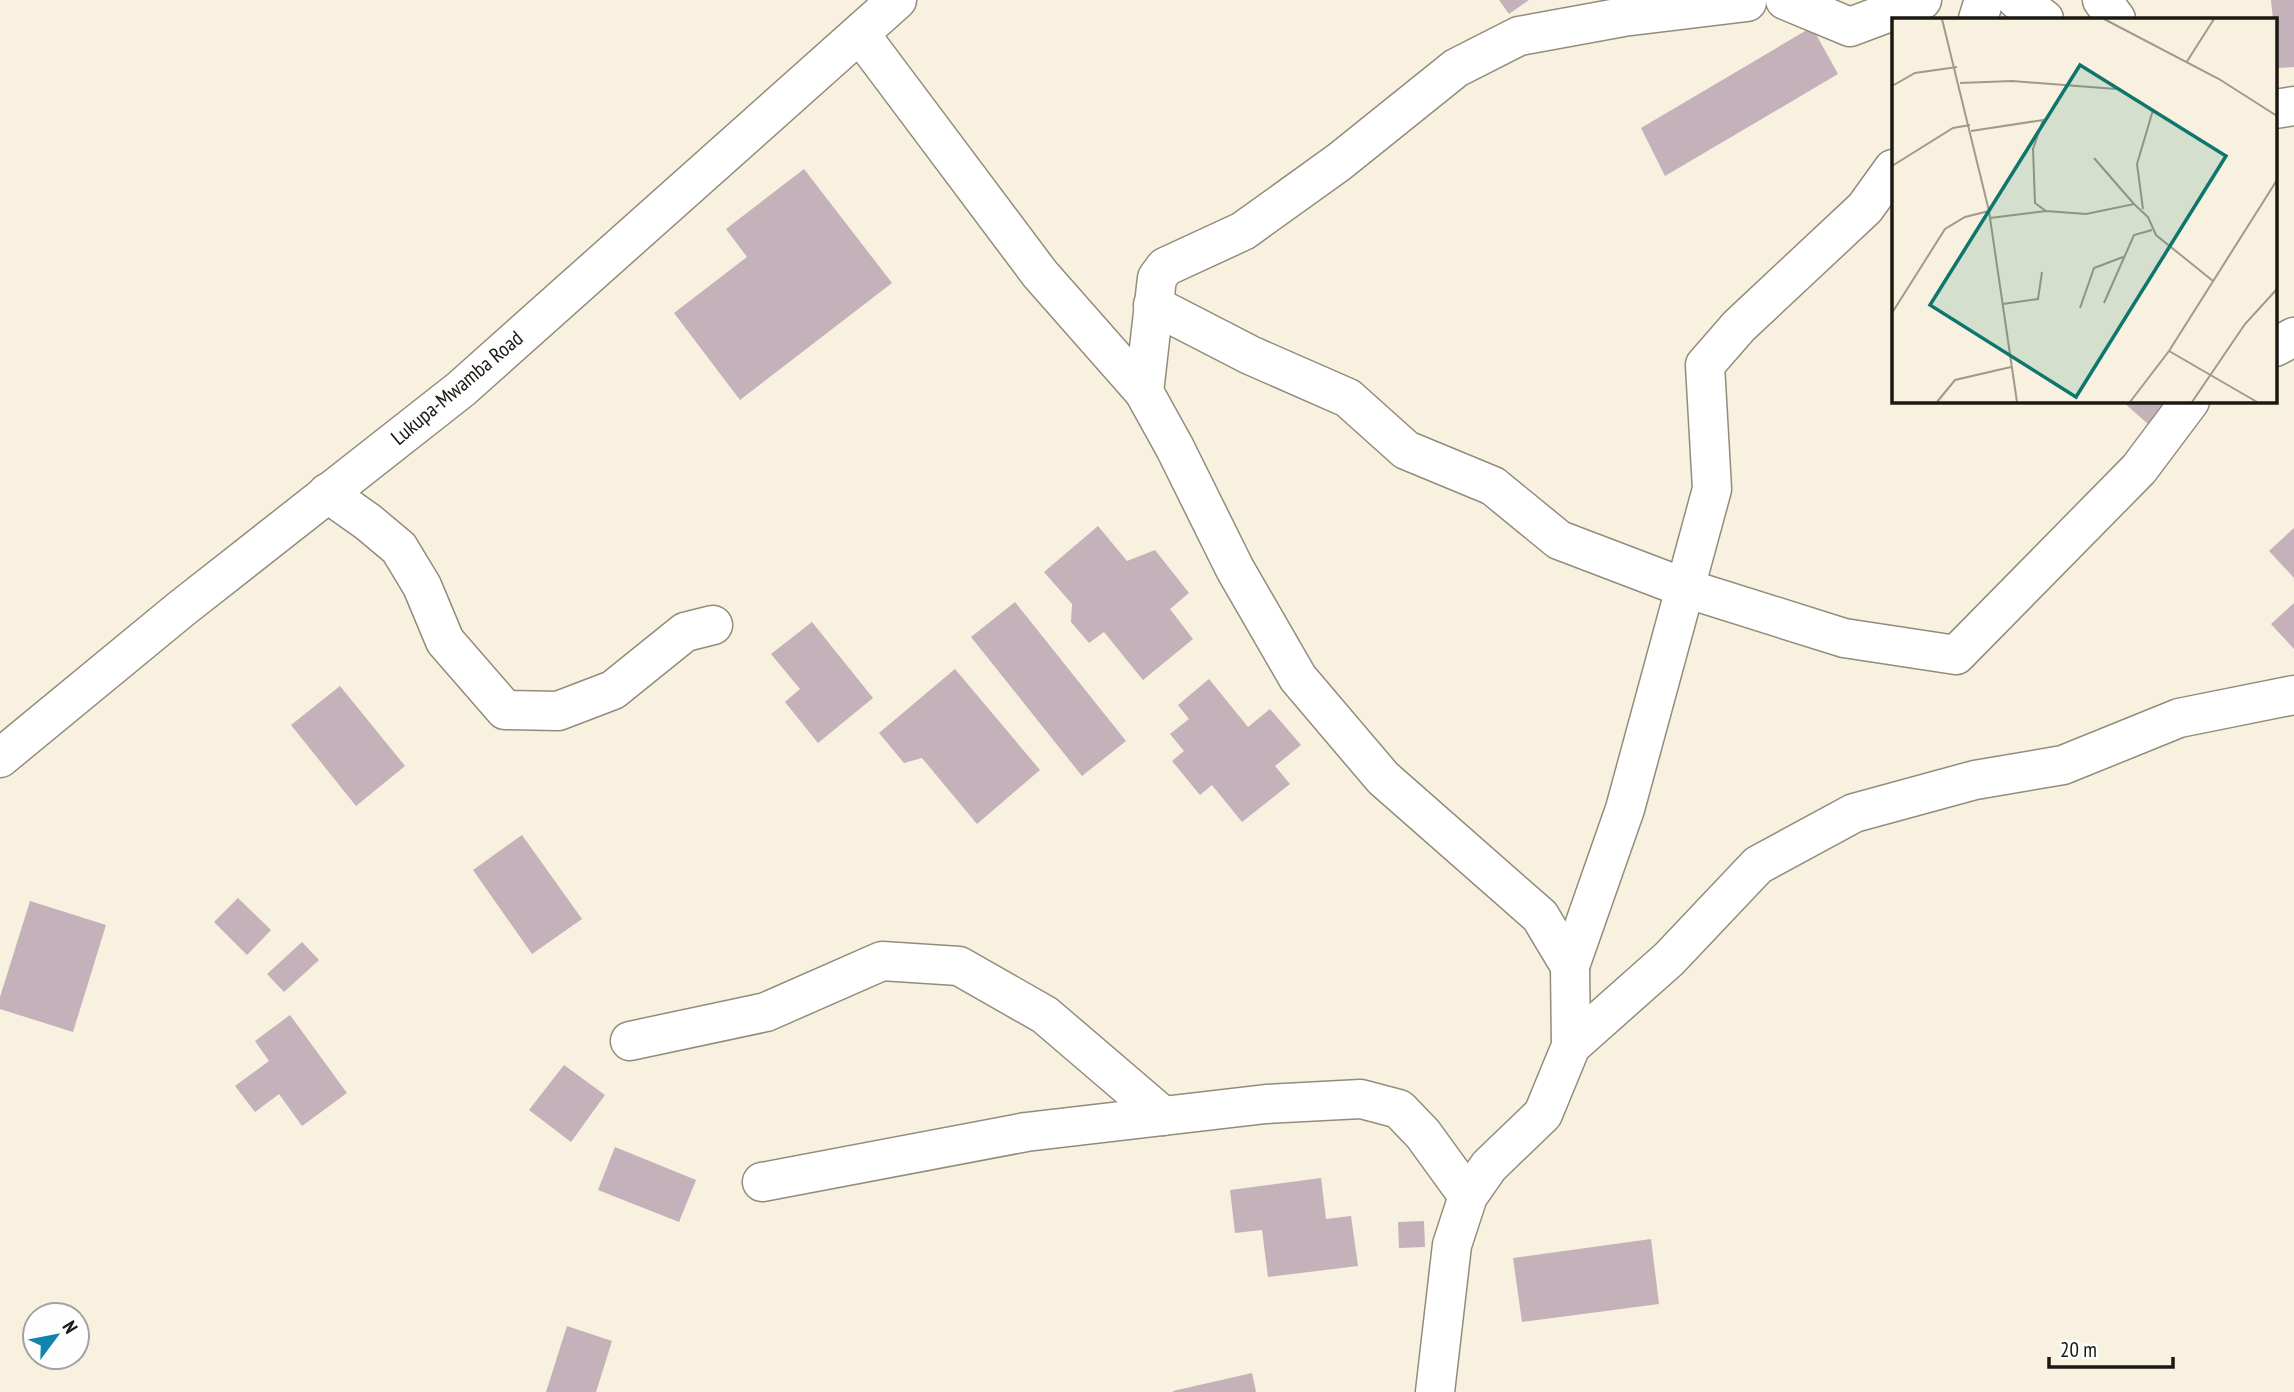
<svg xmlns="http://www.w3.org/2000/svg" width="2294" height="1392" font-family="'PT Sans Narrow',sans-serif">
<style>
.building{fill:#c4b1ba}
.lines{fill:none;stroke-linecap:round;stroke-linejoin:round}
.minor-casing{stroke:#938c7c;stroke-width:41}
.minor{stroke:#fff;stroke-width:38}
.labels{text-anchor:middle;stroke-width:5;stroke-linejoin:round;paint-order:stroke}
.street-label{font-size:21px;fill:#1b1812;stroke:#fefefe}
.inset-road{fill:none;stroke:#a09a8d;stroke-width:2}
.view{fill:#0f766e;fill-opacity:0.15;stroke:#0f766e;stroke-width:3.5}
.inset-edge{fill:none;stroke:#1b1812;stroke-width:3.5}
</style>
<rect width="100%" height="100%" fill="#f8f1df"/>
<g class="building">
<polygon points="1499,0 1529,0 1509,14"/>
<polygon points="2271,0 2294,0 2294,67 2278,68 2275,19 2273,19"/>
<polygon points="1812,27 1838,74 1665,176 1641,128"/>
<polygon points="804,169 892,283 740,400 674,313 747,257 726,229"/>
<polygon points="2122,401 2185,401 2157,432"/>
<polygon points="1098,526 1127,561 1155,550 1189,593 1170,609 1193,639 1143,680 1104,632 1089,643 1071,622 1072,604 1044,572"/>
<polygon points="2294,528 2294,578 2269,551"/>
<polygon points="1015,602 1126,741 1082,776 971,637"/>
<polygon points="2294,603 2294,649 2271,624"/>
<polygon points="812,622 873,698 818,743 785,702 800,689 771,654"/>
<polygon points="955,669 1040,770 977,824 922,758 904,763 879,733"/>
<polygon points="1209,679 1248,727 1270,709 1301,745 1275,766 1290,784 1242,822 1212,785 1200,795 1172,761 1184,751 1170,734 1189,719 1178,705"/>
<polygon points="340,686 405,766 356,806 291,725"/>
<polygon points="522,835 582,919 532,954 473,870"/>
<polygon points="238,898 271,930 247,955 214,922"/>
<polygon points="30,901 106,925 73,1032 0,1009 0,997"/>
<polygon points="302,942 319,960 284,992 267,974"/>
<polygon points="290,1015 347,1093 302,1126 279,1094 255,1112 235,1086 269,1061 255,1041"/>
<polygon points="564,1065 605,1095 571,1142 529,1110"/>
<polygon points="615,1147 696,1180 679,1222 598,1190"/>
<polygon points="1321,1178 1326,1219 1351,1216 1358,1266 1268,1277 1262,1230 1235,1233 1230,1190"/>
<polygon points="1424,1221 1425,1247 1399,1248 1398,1222"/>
<polygon points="1651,1239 1659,1304 1522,1322 1513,1258"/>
<polygon points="567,1326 612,1341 596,1392 546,1392"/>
<polygon points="1252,1373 1256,1392 1173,1392 1173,1391"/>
</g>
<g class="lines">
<defs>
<g id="minor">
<polyline points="1785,0 1850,27 1922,0"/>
<polyline points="2017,0 2044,19"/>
<polyline points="2102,0 2116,19"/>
<polyline points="1978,19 1984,0"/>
<polyline points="860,34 1040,274 1144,392"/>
<polyline points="2275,109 2294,106"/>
<polyline points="1153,305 1250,355 1348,398 1406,450 1493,486 1559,540 1685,588 1844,638 1956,655 2139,469 2190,401"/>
<polyline points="2275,347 2294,337"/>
<polyline points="327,493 368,522 399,548 422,586 445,641 505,710 558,711 613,690 685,632 713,625"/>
<polyline points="0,758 181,609 461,389 897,0"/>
<polyline points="1570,966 1625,809 1712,489 1705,365 1739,326 1865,208 1893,169"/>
<polyline points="630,1041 766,1012 882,961 959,966 1045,1015 1163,1116"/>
<polyline points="1571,1046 1669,959 1758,865 1854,813 1975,780 2063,765 2179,718 2294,695"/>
<polyline points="762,1182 1026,1132 1266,1104 1361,1099 1399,1109 1423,1134 1468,1196"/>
<polyline points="1435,1392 1452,1245 1468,1196 1489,1166 1543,1114 1571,1046 1570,966 1540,916 1383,778 1298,678 1235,569 1175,448 1144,392 1157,278 1165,267 1243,231 1339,162 1456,68 1519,36 1623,17 1747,2 1747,0"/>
</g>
</defs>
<use href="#minor" class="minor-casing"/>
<use href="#minor" class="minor"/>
</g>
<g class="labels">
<g class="street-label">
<text transform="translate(457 388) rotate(-40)" y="7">Lukupa-Mwamba Road</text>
</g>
</g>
<g transform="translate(1892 18)">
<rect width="385" height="385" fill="#f8f1df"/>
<path class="inset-road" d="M50 1 97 193 125 384M212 1 327 61 385 98M294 45 322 1M68 65 120 63 224 71M0 68 23 55 65 49M79 113 151 102 141 131 143 185 154 193 194 196 242 186 256 199 264 217 321 263M202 140 242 186M0 148 61 110 78 107M251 191 245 146 261 92M98 200 154 193M212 285 242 217 260 212M111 286 146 281 150 254M188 290 202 250 231 239M0 295 53 211 73 199 97 193M277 333 365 384M45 384 63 362 119 349M238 384 277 333 385 162M300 384 353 306 385 271"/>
<path class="view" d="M188 47 334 138 184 379 38 287Z"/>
<rect width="385" height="385" class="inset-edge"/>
</g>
<g transform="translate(56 1336) rotate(58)"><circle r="33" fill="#fefefe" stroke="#a3a2a0" stroke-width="2"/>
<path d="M0-5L12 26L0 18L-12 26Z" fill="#1084aa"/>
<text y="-10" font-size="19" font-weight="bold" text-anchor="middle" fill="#1b1812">N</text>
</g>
<path d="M2049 1357v10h124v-10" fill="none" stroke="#1b1812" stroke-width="3.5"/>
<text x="2060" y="1357" font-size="21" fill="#1b1812" stroke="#fefefe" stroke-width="5" paint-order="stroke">20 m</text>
</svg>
